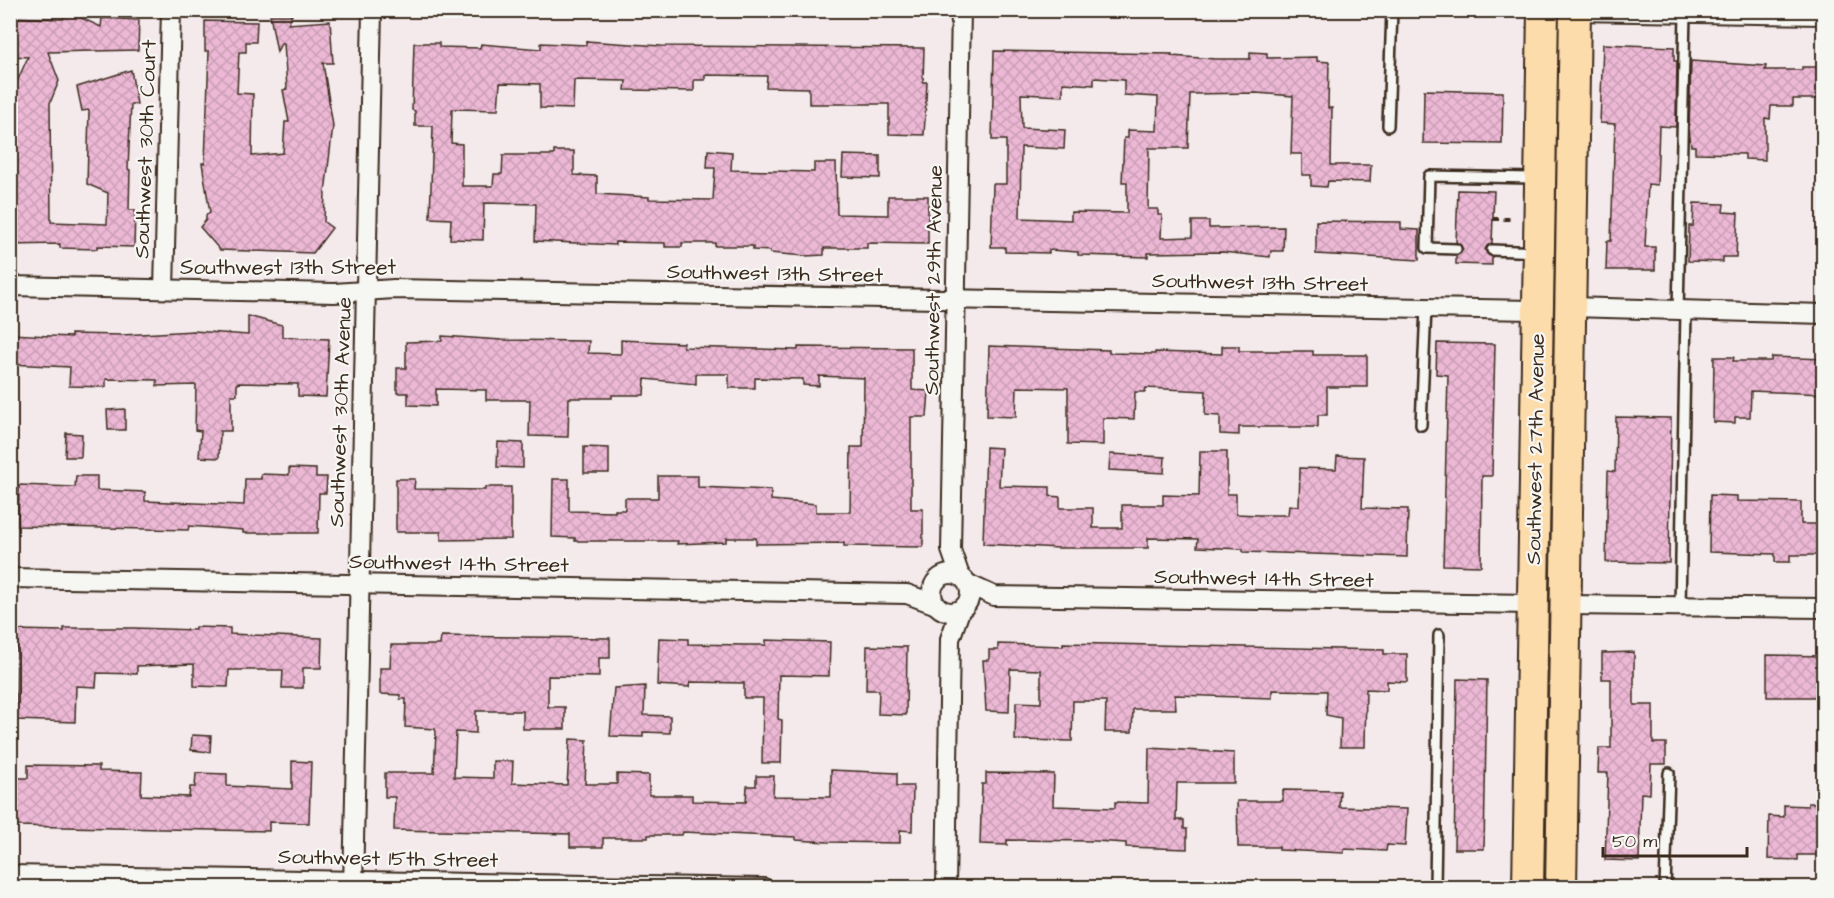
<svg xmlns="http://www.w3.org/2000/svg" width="1834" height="898" font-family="'Architects Daughter',sans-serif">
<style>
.building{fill:url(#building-cross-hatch);stroke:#3b2a1e;stroke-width:1.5;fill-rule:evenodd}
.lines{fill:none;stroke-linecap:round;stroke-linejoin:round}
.service-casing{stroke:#3b2a1e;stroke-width:14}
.minor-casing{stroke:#3b2a1e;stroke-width:22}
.trunk-casing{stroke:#3b2a1e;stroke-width:34}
.path{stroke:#3b2a1e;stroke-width:4;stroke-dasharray:6 4.5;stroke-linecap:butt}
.service{stroke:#f6f6f2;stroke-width:9}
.minor{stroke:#f6f6f2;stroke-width:18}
.trunk{stroke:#fddcac;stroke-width:30}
.labels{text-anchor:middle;stroke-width:4.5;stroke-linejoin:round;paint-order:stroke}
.street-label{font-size:21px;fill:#3b2a1e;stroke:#f6f6f2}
</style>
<defs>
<pattern id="building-cross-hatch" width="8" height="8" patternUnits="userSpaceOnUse" patternTransform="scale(1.5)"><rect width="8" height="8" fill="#ecb8d5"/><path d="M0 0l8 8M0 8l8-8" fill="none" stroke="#cb9eb6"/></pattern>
</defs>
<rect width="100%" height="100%" fill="#f4eaec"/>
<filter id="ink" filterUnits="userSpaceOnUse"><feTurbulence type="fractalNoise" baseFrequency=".0167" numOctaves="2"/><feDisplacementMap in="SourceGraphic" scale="12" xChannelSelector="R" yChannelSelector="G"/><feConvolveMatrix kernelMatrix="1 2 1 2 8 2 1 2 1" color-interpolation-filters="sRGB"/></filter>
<g filter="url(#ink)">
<g class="building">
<polygon points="66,11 101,27 102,18 139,20 138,50 48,52 59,81 50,103 51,222 107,224 108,193 87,184 89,110 82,111 77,87 131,70 137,104 131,104 128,169 130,170 129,210 135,210 134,247 97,246 97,249 60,248 60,244 10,245 10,87 14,88 28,57 10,56 10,17 63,19"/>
<polygon points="270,15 292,15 288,24 330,21 333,63 323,63 333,126 325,193 324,222 332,228 313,253 220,250 200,227 206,220 206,215 210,213 202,163 205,163 209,51 205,51 205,21 257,22 256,42 246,42 246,52 239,52 237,93 253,94 252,156 283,153 285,122 289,122 283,90 287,89 284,43 281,43 277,52"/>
<polygon points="586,41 661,46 924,48 923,82 927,82 924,135 889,134 889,104 809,104 809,88 766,87 767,76 705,75 705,80 694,80 694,91 625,90 626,81 574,80 573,109 540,108 540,84 500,83 498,110 452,109 451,143 462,144 462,186 493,186 494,174 502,174 503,155 554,155 554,151 574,151 574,175 597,176 597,194 649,197 649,199 713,200 715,168 707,168 708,150 732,152 731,170 814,172 814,163 836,163 837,214 888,215 888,196 928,196 928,244 867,243 867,248 824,248 824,255 805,256 770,253 770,251 753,250 753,246 715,246 715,243 682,243 682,247 665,247 665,243 615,242 615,245 535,241 536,204 484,203 483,240 450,239 451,219 430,218 433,126 415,126 415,111 412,110 414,43 439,43 439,47 480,48 481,44 541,49 541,43 586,45"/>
<polygon points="1603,44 1674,47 1674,61 1677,61 1676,127 1659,126 1657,185 1648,184 1645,247 1655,247 1655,270 1606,270 1607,241 1611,241 1615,124 1600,123"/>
<path d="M994 51 1172 54 1171 56 1216 59H1250V52L1267 53V58L1317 57V61L1329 62 1328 108H1332L1331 165H1371L1370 182 1328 181 1327 187 1311 186V175H1302V154H1291L1293 96 1256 93 1190 94 1188 148H1149L1148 209H1158V215H1162L1161 238 1192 237V221H1209V228L1284 227 1283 251H1271L1270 257 1222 252 1148 253V257L1078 255V252L1049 250V253L1005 252V247H991L993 184H1006V140H992ZM1094 78 1124 80V95L1158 97 1157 131 1128 130V138H1124L1122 182H1127V213L1071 212V220L1020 218 1021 147 1064 149 1065 130 1022 128 1021 94 1063 96V83L1094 85Z"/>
<polygon points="1691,61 1766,66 1765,70 1802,70 1802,67 1824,67 1824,99 1793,99 1793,106 1771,106 1770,119 1765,118 1765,160 1745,159 1745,154 1695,153 1695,146 1691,146 1689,128"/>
<polygon points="1424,90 1503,92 1502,144 1423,143"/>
<polygon points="843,155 880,156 880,178 842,177"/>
<polygon points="1458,190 1494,191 1492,243 1487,246 1485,250 1492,257 1492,265 1456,264 1456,256 1463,249 1456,242"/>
<polygon points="1694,203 1724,204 1723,212 1738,213 1736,257 1723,257 1723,262 1688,261 1689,226 1693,226"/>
<polygon points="1316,221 1401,222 1401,229 1419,230 1419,260 1316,254"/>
<polygon points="248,316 282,325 282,337 329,339 326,397 298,396 298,384 237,383 237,395 231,395 231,431 220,431 219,458 199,457 201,431 195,430 196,385 157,386 157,380 106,379 106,387 69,386 70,367 10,364 10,334 71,337 71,334 122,335 194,331 248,335"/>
<polygon points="442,336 502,340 589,341 588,353 621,354 621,340 684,343 683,347 798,350 798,347 912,348 912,390 929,391 927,417 911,417 911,509 923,509 923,547 844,546 844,543 756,544 756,538 726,538 726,542 677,544 678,541 575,541 575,538 552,537 553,479 569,479 569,511 615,512 615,510 625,510 625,498 658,498 658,476 698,476 698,487 771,490 771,500 816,504 816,512 850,512 851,447 863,447 864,378 819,376 819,386 803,385 803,379 755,378 755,388 729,388 729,374 696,374 696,384 645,379 644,395 612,395 612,398 569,398 568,437 529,436 530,400 486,400 486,390 436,389 436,406 408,405 408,393 397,393 397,368 406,368 406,342 442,341"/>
<polygon points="1437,343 1495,344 1492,476 1482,476 1481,566 1443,565 1448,375 1436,374"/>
<polygon points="989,346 1109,350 1109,353 1155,354 1155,352 1222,354 1222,346 1239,346 1239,351 1313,351 1313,355 1367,355 1367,387 1327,387 1327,415 1318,415 1318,427 1239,427 1239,435 1220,434 1220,416 1205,415 1206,391 1146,388 1145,392 1135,392 1134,419 1103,418 1103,445 1068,444 1068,388 1017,387 1016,417 987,416"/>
<polygon points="1714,357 1734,357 1733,361 1771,361 1772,357 1824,359 1824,394 1751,391 1750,417 1735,417 1735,423 1713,422"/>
<polygon points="125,409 125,430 108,430 107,410"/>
<polygon points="1616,417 1671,418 1669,563 1606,562 1608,471 1615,472"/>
<polygon points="66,433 82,434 81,457 65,457"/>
<polygon points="498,442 523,443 523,468 497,467"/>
<polygon points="584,447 609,448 609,473 584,473"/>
<polygon points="986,447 1001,448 999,486 1050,487 1050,496 1060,497 1060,508 1093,508 1093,528 1122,528 1122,505 1163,505 1163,495 1199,496 1200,451 1227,451 1227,494 1236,494 1236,514 1259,515 1288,515 1289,505 1299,506 1300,468 1336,469 1337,456 1364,457 1362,508 1408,509 1407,557 1243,552 1243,549 1197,547 1198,539 1148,538 1148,548 1059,548 983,544"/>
<polygon points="1110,454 1165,457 1164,473 1109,470"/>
<polygon points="289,468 316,469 316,477 327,477 326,493 319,493 318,533 243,533 243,530 189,526 188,530 18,526 19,485 75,487 76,476 97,476 97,490 145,492 145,501 244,505 245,479 261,479 261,474 289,475"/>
<polygon points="396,479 415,479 414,489 485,490 485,487 511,487 511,539 441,540 441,532 396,532"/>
<polygon points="1710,495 1737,496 1737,501 1801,502 1801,524 1824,524 1824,555 1790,555 1790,562 1775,562 1775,554 1709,552"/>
<polygon points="195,627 230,628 230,634 322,638 321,668 303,668 303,688 282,688 283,670 229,670 228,687 194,686 194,664 137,666 137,674 97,673 96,687 76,686 75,722 16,720 17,630 64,631 64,628 134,628 195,630"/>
<polygon points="441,636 610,638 610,658 599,658 599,677 548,676 548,707 565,707 565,729 523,729 523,711 476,711 476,733 456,732 454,777 493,778 493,761 513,761 512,783 567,785 570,739 587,740 585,784 617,784 617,774 649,775 649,795 692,795 692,801 746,802 747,786 756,786 756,776 774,776 773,796 831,797 831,770 897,773 897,786 913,786 912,831 900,830 900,843 827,842 796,840 796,837 683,832 682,835 648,835 648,838 603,838 603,847 570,847 570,834 394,830 395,797 385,797 385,773 434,773 436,732 435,729 405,727 406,699 400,699 400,695 380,694 380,668 390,668 391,645 440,645"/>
<polygon points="659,638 688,639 688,644 745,645 766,645 766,640 830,642 829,676 779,675 778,719 782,720 781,763 762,763 763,698 744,698 744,683 690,682 689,687 657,685"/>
<polygon points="1063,643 1384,650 1384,654 1407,654 1407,682 1387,681 1387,690 1366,689 1365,747 1340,747 1341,718 1326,715 1327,691 1272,690 1272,698 1175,695 1176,709 1133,709 1132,732 1105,732 1106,701 1073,701 1072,741 1015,740 1016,702 1041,703 1041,670 1010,669 1009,712 986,711 983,660 989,660 989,650 998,650 998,644 1063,646"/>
<polygon points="867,646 907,647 906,715 878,714 879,690 866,690"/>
<polygon points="1634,652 1634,705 1653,705 1653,743 1666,743 1666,764 1651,764 1650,794 1641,793 1639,861 1605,860 1608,773 1598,773 1599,748 1611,748 1611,679 1602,679 1602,653"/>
<polygon points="1767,655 1824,656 1824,697 1767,697"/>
<polygon points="1457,679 1487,680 1484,849 1454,849"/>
<polygon points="645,686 644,715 670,716 670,733 643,732 643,737 610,736 614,688"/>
<polygon points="192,735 211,736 210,752 191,750"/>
<polygon points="1149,748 1234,753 1234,783 1177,783 1176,820 1184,820 1184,829 1187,829 1187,849 1126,847 1126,843 1095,841 1007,840 1007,845 980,844 982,784 986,784 986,773 1054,774 1053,806 1115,808 1115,802 1148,803"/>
<polygon points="292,761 311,762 309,823 269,822 269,831 14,826 14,778 28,778 28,765 99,766 99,771 142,772 141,795 189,797 190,787 195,787 196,773 227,774 227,786 292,789"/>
<polygon points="1283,790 1340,791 1339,807 1407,809 1405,846 1387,845 1386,851 1344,849 1344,853 1279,850 1279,847 1238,847 1237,801 1283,801"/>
<polygon points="1808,803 1824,803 1824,855 1798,855 1798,860 1768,859 1769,816 1784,817 1784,805 1808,806"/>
</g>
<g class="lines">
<defs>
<g id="service">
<polyline points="1388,126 1392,10"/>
<polyline points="1456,249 1427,248 1429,176 1535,178"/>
<polyline points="1492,250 1536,252"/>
<polyline points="1678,311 1685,14"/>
<polyline points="1421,425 1426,307"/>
<polyline points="1680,607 1686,312"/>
<polyline points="1435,888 1439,635"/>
<polyline points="1665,888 1669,773"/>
</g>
<g id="minor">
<polyline points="1575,11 1824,15"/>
<polyline points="10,286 334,293 394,289 1538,310"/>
<polyline points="164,289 171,10"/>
<polyline points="1570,307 1824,314"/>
<circle cx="951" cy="593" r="19"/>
<polyline points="960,576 951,550 961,10"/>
<polyline points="10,578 907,594 934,604"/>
<polyline points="968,584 994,596 1533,604"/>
<polyline points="1566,605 1824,608"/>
<polyline points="10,875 764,888"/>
<polyline points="353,888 372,10"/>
<polyline points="946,888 950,639 960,611"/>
</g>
<g id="trunk">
<polyline points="1528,888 1543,10"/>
<polyline points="1561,888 1575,10"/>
</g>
</defs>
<use href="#service" class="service-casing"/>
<use href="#minor" class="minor-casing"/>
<use href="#trunk" class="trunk-casing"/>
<polyline class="path" points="1493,219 1514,219"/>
<use href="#service" class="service"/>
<use href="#minor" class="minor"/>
<use href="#trunk" class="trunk"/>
</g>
</g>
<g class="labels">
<g class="street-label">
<text transform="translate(145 149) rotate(-88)" y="7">Southwest 30th Court</text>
<text x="288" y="274">Southwest 13th Street</text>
<text transform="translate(775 273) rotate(1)" y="7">Southwest 13th Street</text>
<text transform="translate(933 280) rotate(-89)" y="7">Southwest 29th Avenue</text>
<text transform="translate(1260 282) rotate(1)" y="7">Southwest 13th Street</text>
<text transform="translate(340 412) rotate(-88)" y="7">Southwest 30th Avenue</text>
<text transform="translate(1535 449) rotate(-89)" y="7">Southwest 27th Avenue</text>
<text transform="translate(459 563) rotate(1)" y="7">Southwest 14th Street</text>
<text transform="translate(1264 578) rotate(1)" y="7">Southwest 14th Street</text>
<text transform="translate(388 858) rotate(1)" y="7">Southwest 15th Street</text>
</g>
</g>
<rect width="1834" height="898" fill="none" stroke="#f6f6f2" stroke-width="36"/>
<rect x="18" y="18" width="1798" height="862" fill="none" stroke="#3b2a1e" stroke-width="2" filter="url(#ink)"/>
<path d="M1603 847v9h144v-9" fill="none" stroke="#3b2a1e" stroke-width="3"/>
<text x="1612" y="847" font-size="18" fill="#3b2a1e" stroke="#f6f6f2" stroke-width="4.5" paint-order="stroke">50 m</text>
</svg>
